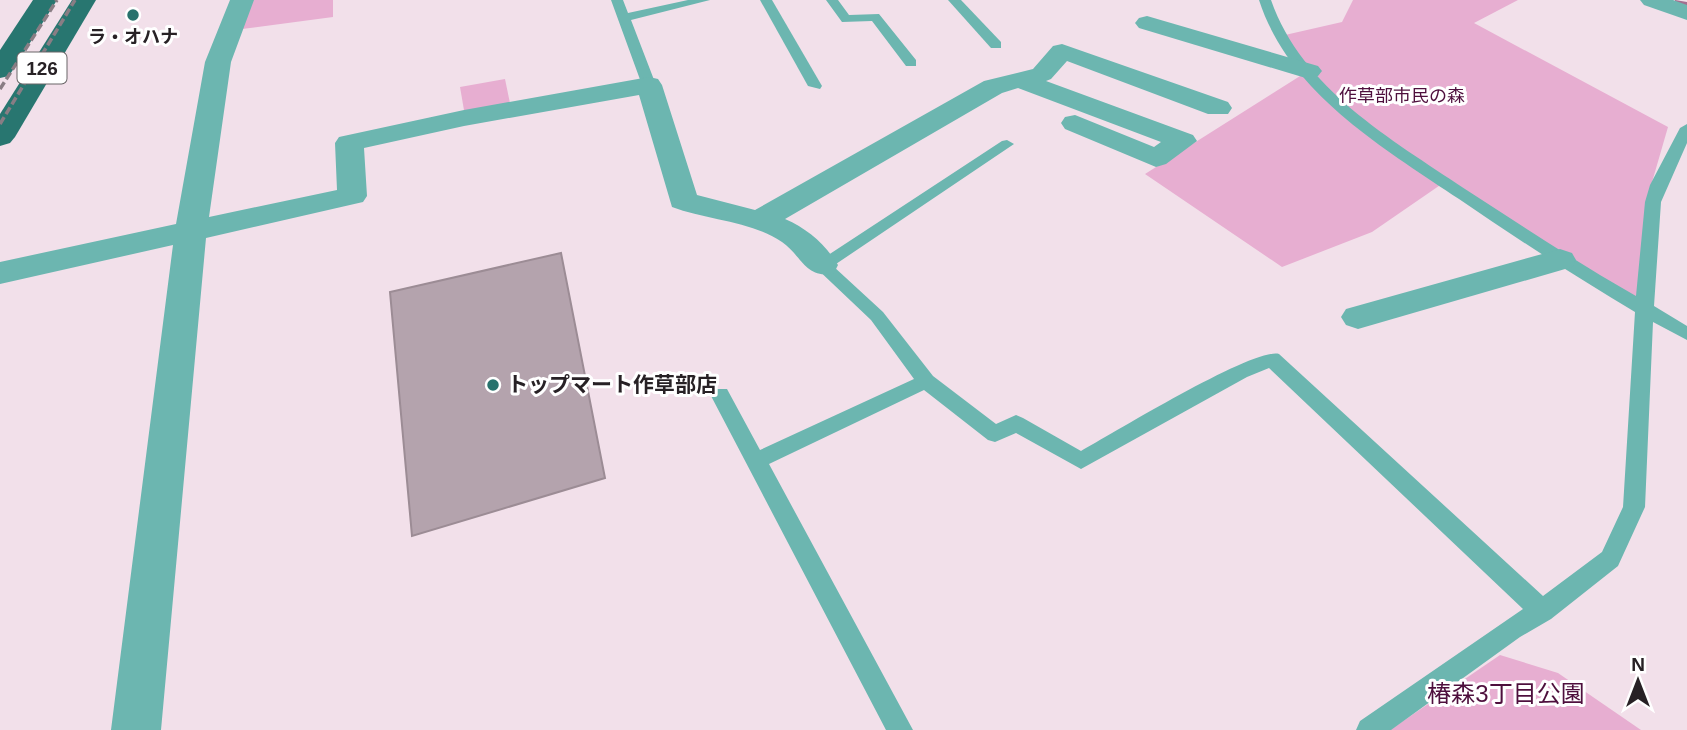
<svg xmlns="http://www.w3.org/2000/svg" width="1687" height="730" font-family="Helvetica,'Noto Sans JP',sans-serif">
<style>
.green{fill:#e7aed1}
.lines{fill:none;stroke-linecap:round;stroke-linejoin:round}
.stream{fill:#a36f8f;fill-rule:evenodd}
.building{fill:#b4a3ad;stroke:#9c8c95;stroke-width:2}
.service{fill:#6cb6b0;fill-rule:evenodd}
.minor{fill:#6cb6b0;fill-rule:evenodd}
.trunk{fill:#287670;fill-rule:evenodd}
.rail{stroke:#897d84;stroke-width:3.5;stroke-dasharray:8 3.5;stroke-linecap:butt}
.poi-dot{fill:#28726d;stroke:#fff;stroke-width:2.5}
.labels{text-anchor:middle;stroke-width:6;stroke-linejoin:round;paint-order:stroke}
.far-poi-label{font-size:18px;font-weight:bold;fill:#272125;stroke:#fff}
.far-park-label{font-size:18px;fill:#4e0f3d;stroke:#fff}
.shield{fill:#fff;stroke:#686466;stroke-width:2}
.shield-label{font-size:19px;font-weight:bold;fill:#272125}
.poi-label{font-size:21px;font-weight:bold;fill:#272125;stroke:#fff;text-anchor:start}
.near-park-label{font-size:24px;fill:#4e0f3d;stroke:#fff}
</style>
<rect width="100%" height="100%" fill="#f2e0ea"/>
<g class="green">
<polygon points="253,0 333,0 333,17 242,29"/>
<polygon points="1353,0 1518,0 1474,23 1668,127 1648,196 1640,296 1626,298 1449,179 1372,232 1282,267 1145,174 1308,71 1285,35 1342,22"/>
<polygon points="505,79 511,108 465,116 460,87"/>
<polygon points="1500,655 1558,673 1641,730 1390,730"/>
</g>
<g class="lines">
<polygon class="stream" points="1675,0 1687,2 1687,6 1675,4"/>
</g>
<polygon class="building" points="561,253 605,478 412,536 390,292"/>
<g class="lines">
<g class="service">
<polygon points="611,0 623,0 628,13 688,0 710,0 631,20 656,85 649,89 642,85"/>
<polygon points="760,0 772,0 822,86 820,89 808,86"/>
<polygon points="826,0 838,0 849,15 879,14 916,60 916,66 906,66 872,21 842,22"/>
<polygon points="948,0 961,0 1001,42 1001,48 991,48"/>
<path d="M1259 0H1271C1302 89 1391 139 1465 189 1522 226 1578 263 1636 296L1645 202 1650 185 1680 128 1687 124V143L1661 202 1654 306 1687 326V340L1653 322 1645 507 1618 566 1551 619 1520 637 1391 730H1356L1360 721 1523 609 1269 368 1247 377 1081 469 1016 433 995 442 988 440 924 390 769 464 913 730H886L710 394 713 389H727L760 450 914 379 871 320 813 265 1002 141 1007 140 1014 144 833 266 883 312 933 376 996 424 1016 415 1023 418 1081 451C1112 434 1254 347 1279 354L1543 596 1602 552 1623 507 1635 312C1575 276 1517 239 1459 199 1382 147 1289 93 1259 0Z"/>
</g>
<g class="minor">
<path d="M230 0H254L231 62 209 217 337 190 335 143 339 137 464 110 649 77 658 79 662 85 697 195 755 210 984 81 1033 69 1053 46 1062 44 1228 102 1232 108 1228 114H1208L1067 61 1051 79 1046 81 1193 135 1197 141 1166 164 1156 167 1065 129 1061 123 1065 117 1075 115 1154 147 1161 142 1018 88 1002 93 785 219C808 229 825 244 838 265L834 273C806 280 802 256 782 242 751 221 707 220 672 207L639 95 464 126 364 148 367 196 363 202 206 238 161 730H111L173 245 0 284V262L176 224 205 62Z"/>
<polygon points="1640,0 1673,0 1687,5 1687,20 1644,5"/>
<polygon points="1147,16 1318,66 1322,71 1318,76 1309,79 1139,28 1135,23 1139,18"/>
<polygon points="1560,249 1572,253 1576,260 1572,267 1358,329 1346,325 1341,317 1346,309"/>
</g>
<g class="trunk">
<polygon points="33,0 57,0 9,76 0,78 0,50"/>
<polygon points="72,0 96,0 15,137 10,143 0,146 0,114"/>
</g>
<g class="rail">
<polyline points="0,89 57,0"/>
<polyline points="0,124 75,0"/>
</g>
</g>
<g class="poi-dot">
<circle cx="133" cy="15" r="7"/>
<circle cx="493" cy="385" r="7"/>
</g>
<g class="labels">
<g class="far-poi-label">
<text x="133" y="43">ラ・オハナ</text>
</g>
<g class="far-park-label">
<text x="1402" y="102">作草部市民の森</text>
</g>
<rect class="shield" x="17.5" y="52.5" width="49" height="31" rx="5"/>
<g class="shield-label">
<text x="42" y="75">126</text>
</g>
<g class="poi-label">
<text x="507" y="392">トップマート作草部店</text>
</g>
<g class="near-park-label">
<text x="1506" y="702">椿森3丁目公園</text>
</g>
</g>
<g transform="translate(1638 681)" stroke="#ffffff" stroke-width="5" paint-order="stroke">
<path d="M0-5L12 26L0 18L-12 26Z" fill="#272125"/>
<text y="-10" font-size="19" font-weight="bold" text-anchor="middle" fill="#272125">N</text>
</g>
</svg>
